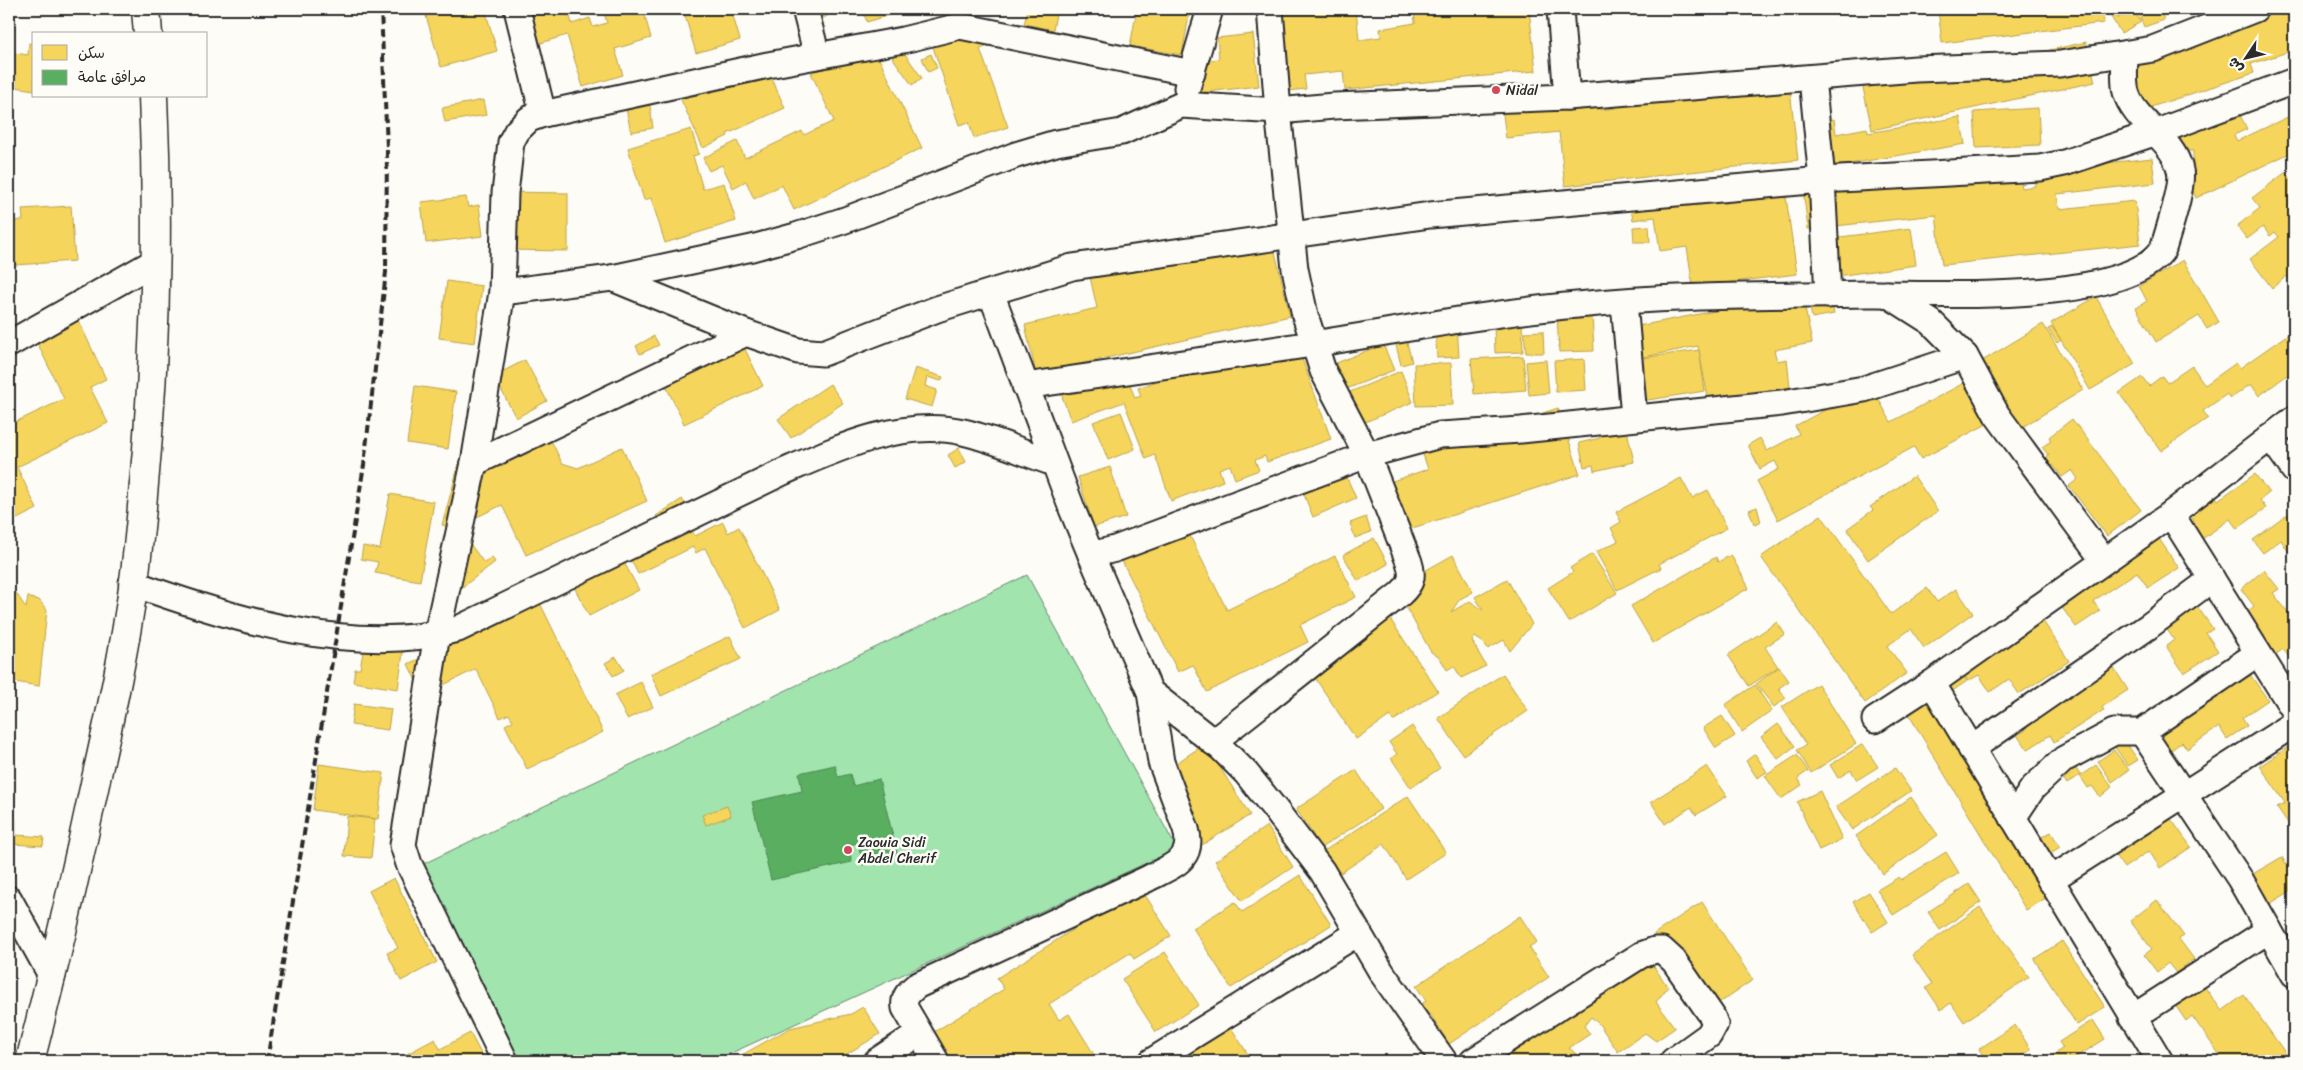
<svg xmlns="http://www.w3.org/2000/svg" width="2303" height="1070" font-family="Sriracha,'Playpen Sans Arabic',sans-serif">
<style>
.green{fill:#a1e4ae;stroke:#66886c}
.homes{fill:#f6d55c;stroke:#b9a24d}
.public{fill:#5aae61;stroke:#4c8751}
.lines{fill:none;stroke-linecap:round;stroke-linejoin:round}
.minor-casing{stroke:#2b2b2b;stroke-width:29}
.major-casing{stroke:#2b2b2b;stroke-width:31}
.minor{stroke:#fdfcf7;stroke-width:25}
.major{stroke:#fdfcf7;stroke-width:28}
.rail{stroke:#2b2b2b;stroke-width:4;stroke-dasharray:8 4;stroke-linecap:butt}
.poi-dot{fill:#d1495b;stroke:#fdfcf7;stroke-width:2}
.labels{text-anchor:middle;stroke-width:5;stroke-linejoin:round;paint-order:stroke}
.poi-label{font-size:14px;fill:#2b2b2b;stroke:#fdfcf7;text-anchor:start}
</style>
<rect width="100%" height="100%" fill="#fdfcf7"/>
<filter id="ink" filterUnits="userSpaceOnUse"><feTurbulence type="fractalNoise" baseFrequency=".02" numOctaves="2"/><feDisplacementMap in="SourceGraphic" scale="10" xChannelSelector="R" yChannelSelector="G"/><feConvolveMatrix kernelMatrix="1 2 1 2 8 2 1 2 1" color-interpolation-filters="sRGB"/></filter>
<g filter="url(#ink)">
<polygon class="green" points="1027,575 1177,849 714,1061 516,1061 421,865"/>
<g class="homes">
<polygon points="424,9 485,9 497,51 441,67"/>
<polygon points="523,9 568,9 572,24 590,18 593,27 607,23 603,9 643,9 651,38 615,49 623,75 583,87 567,35 534,45"/>
<polygon points="683,9 731,9 740,40 696,53"/>
<polygon points="818,9 837,9 824,18"/>
<polygon points="862,9 907,9 867,22"/>
<polygon points="1028,9 1057,9 1053,30 1024,24"/>
<polygon points="1137,9 1190,9 1182,55 1130,46"/>
<polygon points="1279,9 1356,9 1359,40 1381,37 1380,29 1415,23 1414,9 1529,9 1536,71 1345,90 1343,71 1304,75 1306,89 1288,91"/>
<polygon points="1938,9 2102,9 2104,23 1942,43"/>
<polygon points="2106,9 2112,9 2118,18 2133,9 2141,22 2121,33"/>
<polygon points="2137,9 2160,9 2164,20 2144,27"/>
<polygon points="2250,9 2294,9 2294,50 2251,64 2254,73 2145,109 2131,66"/>
<polygon points="964,27 968,41 987,35 991,45 980,49 1008,127 974,138 969,122 959,125 930,38"/>
<polygon points="1253,34 1259,86 1197,93 1195,77 1204,76 1203,61 1219,59 1217,38"/>
<polygon points="2086,42 2095,82 1872,130 1862,83 1978,66"/>
<polygon points="29,43 34,44 34,90 9,86 9,55 14,56 15,53 28,55"/>
<polygon points="872,44 922,148 794,210 782,185 754,199 746,181 733,188 722,165 709,171 703,158 737,141 745,158 802,131 804,135 834,121 811,73"/>
<polygon points="900,47 922,78 912,85 890,54"/>
<polygon points="931,54 937,68 928,72 922,58"/>
<polygon points="762,57 785,108 727,134 728,136 703,148 678,93"/>
<polygon points="1789,81 1798,160 1565,186 1559,132 1506,138 1501,99 1598,88 1600,110 1615,108 1613,89"/>
<polygon points="649,99 653,128 631,132 625,104"/>
<polygon points="483,100 486,115 445,122 442,108"/>
<polygon points="2233,101 2247,129 2234,135 2237,141 2294,114 2294,151 2196,198 2185,175 2193,171 2193,151 2184,151 2176,134"/>
<polygon points="2038,108 2040,145 1976,148 1974,112"/>
<polygon points="1960,117 1965,144 1814,170 1806,124 1834,119 1836,134 1867,128 1868,133"/>
<polygon points="691,129 699,154 693,156 703,189 724,183 736,221 665,243 651,198 644,200 628,148"/>
<polygon points="2152,158 2155,183 2057,194 2059,209 2135,201 2140,244 1942,265 1936,215 1808,229 1803,189 2020,175 2022,188 2035,186 2033,171"/>
<polygon points="2286,172 2293,182 2294,180 2294,280 2292,282 2287,276 2272,288 2250,259 2279,237 2275,232 2270,236 2263,227 2247,239 2237,226 2260,208 2252,198"/>
<polygon points="1784,183 1797,274 1693,287 1687,247 1660,251 1655,217 1633,220 1630,205"/>
<polygon points="507,192 568,193 568,251 506,250"/>
<polygon points="466,197 468,207 479,205 483,236 426,243 421,202"/>
<polygon points="71,206 75,261 15,265 12,221 23,220 22,209"/>
<polygon points="1649,226 1650,242 1634,242 1633,227"/>
<polygon points="1911,228 1916,265 1822,278 1817,240"/>
<polygon points="1271,235 1290,316 1036,374 1025,325 1097,308 1090,277"/>
<polygon points="2183,260 2219,322 2207,329 2199,316 2156,342 2136,308 2147,301 2139,286"/>
<polygon points="447,281 482,286 475,343 439,338"/>
<polygon points="1802,294 1812,343 1774,350 1777,361 1787,359 1790,387 1709,403 1698,346 1639,358 1633,327"/>
<polygon points="2096,297 2135,364 2090,390 2051,323"/>
<polygon points="1831,299 1834,314 1812,318 1809,303"/>
<polygon points="75,313 106,379 90,387 108,423 17,467 37,509 9,523 9,425 64,399 33,334"/>
<polygon points="1592,314 1594,351 1559,352 1557,315"/>
<polygon points="1522,322 1523,352 1495,353 1494,324"/>
<polygon points="2043,324 2083,390 2001,440 1969,369"/>
<polygon points="1457,325 1459,357 1437,358 1435,326"/>
<polygon points="2052,327 2061,340 2057,343 2048,329"/>
<polygon points="2294,330 2294,370 2259,396 2251,384 2230,399 2227,394 2203,411 2208,418 2161,451 2119,393 2142,377 2149,386 2162,376 2167,383 2192,366 2205,385 2236,363 2240,368"/>
<polygon points="1543,331 1544,353 1526,353 1524,332"/>
<polygon points="1280,335 1289,360 1301,356 1331,439 1267,462 1265,456 1255,460 1259,470 1235,479 1230,465 1219,469 1223,481 1171,501 1155,455 1146,459 1124,402 1071,421 1059,388 1128,379 1135,398 1141,396 1138,388"/>
<polygon points="1405,335 1412,362 1401,365 1394,337"/>
<polygon points="654,336 659,345 640,354 636,346"/>
<polygon points="742,343 763,386 684,424 658,369"/>
<polygon points="1383,344 1394,370 1344,390 1334,364"/>
<polygon points="1699,350 1705,391 1642,401 1635,359"/>
<polygon points="1523,356 1526,390 1474,394 1471,359"/>
<polygon points="1584,359 1586,390 1556,392 1554,361"/>
<polygon points="525,360 547,401 516,418 494,376"/>
<polygon points="1546,360 1549,393 1529,395 1526,362"/>
<polygon points="1451,363 1453,405 1416,406 1414,364"/>
<polygon points="915,368 943,377 941,381 927,377 925,386 937,390 932,407 905,399"/>
<polygon points="1401,371 1413,402 1358,425 1345,394"/>
<polygon points="1964,383 1987,424 1921,459 1914,447 1778,520 1757,481 1779,469 1775,461 1760,469 1748,445 1760,438 1767,451 1799,434 1795,426 1871,385 1891,422"/>
<polygon points="830,384 843,403 791,438 778,419"/>
<polygon points="415,386 456,392 448,449 407,443"/>
<polygon points="1558,408 1580,474 1394,534 1378,486 1428,469 1416,435 1456,442"/>
<polygon points="1121,412 1135,449 1108,460 1093,422"/>
<polygon points="2072,419 2141,510 2107,536 2069,486 2078,479 2072,470 2062,477 2053,465 2039,475 2033,467 2049,456 2042,447 2051,441 2049,437"/>
<polygon points="1626,426 1634,462 1594,471 1593,465 1584,467 1579,443 1600,438 1598,432"/>
<polygon points="525,429 549,436 562,463 578,468 622,447 647,501 526,555 502,505 454,528 442,525 460,460"/>
<polygon points="959,448 966,462 955,468 948,455"/>
<polygon points="1340,462 1356,498 1313,517 1298,480"/>
<polygon points="1110,467 1126,517 1094,527 1078,477"/>
<polygon points="2255,474 2269,493 2260,500 2266,508 2237,529 2230,519 2198,542 2186,526 2194,521 2186,510 2212,491 2218,500"/>
<polygon points="1914,476 1938,511 1868,560 1847,529 1873,510 1870,507"/>
<polygon points="1681,478 1692,498 1708,490 1727,528 1659,564 1661,568 1617,590 1596,552 1618,541 1611,528 1621,522 1616,512"/>
<polygon points="390,494 434,502 420,581 375,573 378,562 361,559 363,546 380,549"/>
<polygon points="682,499 692,515 710,520 693,531 685,518 666,531 656,516"/>
<polygon points="1757,507 1761,522 1754,524 1749,510"/>
<polygon points="2294,510 2294,547 2288,551 2281,540 2263,553 2253,540"/>
<polygon points="1821,515 1891,614 1927,588 1937,602 1956,589 1973,613 1924,648 1911,629 1887,646 1907,673 1865,703 1761,557"/>
<polygon points="1366,517 1371,532 1355,538 1350,523"/>
<polygon points="687,520 695,536 723,522 728,533 739,527 780,610 745,628 705,548 696,553 693,547 638,574 626,550"/>
<polygon points="457,526 484,563 492,557 495,562 460,589 444,567 447,565 439,555 451,546 443,536"/>
<polygon points="2153,530 2179,568 2148,588 2137,572 2093,601 2100,611 2076,627 2060,605"/>
<polygon points="1189,534 1227,610 1335,556 1356,597 1300,625 1308,642 1207,692 1193,665 1178,672 1121,559"/>
<polygon points="1374,538 1388,564 1358,581 1343,555"/>
<polygon points="1592,554 1617,593 1569,622 1548,588 1573,572 1570,568"/>
<polygon points="620,555 639,590 589,616 571,581"/>
<polygon points="1453,555 1473,592 1460,599 1451,612 1470,601 1483,610 1475,597 1507,579 1532,624 1510,651 1504,640 1488,649 1484,643 1475,637 1472,641 1486,666 1461,678 1454,666 1447,670 1440,658 1431,652 1392,582 1403,589 1421,573"/>
<polygon points="1731,555 1749,588 1653,643 1631,606 1716,557 1718,562"/>
<polygon points="2264,570 2279,589 2273,593 2294,620 2294,664 2283,649 2274,656 2264,643 2266,641 2245,614 2254,606 2241,589"/>
<polygon points="9,592 16,593 26,608 28,596 30,598 39,600 47,610 39,686 9,681 9,615 13,612 9,605"/>
<polygon points="2190,596 2213,629 2206,633 2218,651 2184,673 2166,646 2174,640 2159,617"/>
<polygon points="539,601 603,732 527,769 505,725 513,721 509,714 500,718 476,669 423,695 408,664"/>
<polygon points="1390,619 1438,691 1393,721 1390,716 1356,739 1305,663 1358,640"/>
<polygon points="2043,621 2069,661 2019,694 2009,679 1990,692 1979,675 1968,681 1964,675 2019,626 2024,633"/>
<polygon points="1777,622 1785,634 1765,647 1778,667 1749,686 1728,655"/>
<polygon points="730,636 741,659 661,696 651,674"/>
<polygon points="364,646 403,652 398,689 353,682 355,669 360,669"/>
<polygon points="616,657 624,670 613,676 605,663"/>
<polygon points="2112,665 2128,690 2102,707 2104,710 2054,742 2050,735 2027,750 2017,735 2026,730 2021,723"/>
<polygon points="1779,667 1789,681 1779,688 1786,698 1774,707 1756,684"/>
<polygon points="1959,669 1967,681 1951,692 1943,679"/>
<polygon points="2246,669 2268,700 2242,718 2247,726 2227,739 2219,727 2187,749 2182,742 2163,756 2149,736"/>
<polygon points="1503,674 1528,711 1463,755 1438,718"/>
<polygon points="641,682 653,707 627,719 615,695"/>
<polygon points="1818,684 1856,744 1811,773 1797,750 1806,745 1782,707"/>
<polygon points="1755,685 1772,711 1742,732 1725,705"/>
<polygon points="1924,693 2046,898 2026,910 1903,705"/>
<polygon points="354,704 391,709 388,730 351,725"/>
<polygon points="1722,716 1735,736 1716,748 1703,728"/>
<polygon points="1778,724 1795,746 1778,759 1761,737"/>
<polygon points="1412,726 1440,768 1411,788 1391,758 1397,754 1389,742"/>
<polygon points="2122,737 2138,760 2128,766 2112,743"/>
<polygon points="2294,743 2294,832 2277,807 2285,803 2260,766"/>
<polygon points="1205,744 1250,815 1202,845 1158,775"/>
<polygon points="1863,744 1878,767 1857,780 1851,770 1838,778 1830,765"/>
<polygon points="2114,750 2129,770 2112,782 2098,761"/>
<polygon points="1755,754 1767,772 1757,778 1746,761"/>
<polygon points="1797,755 1808,771 1798,778 1802,785 1781,799 1765,776"/>
<polygon points="319,764 384,773 378,819 313,810"/>
<polygon points="2096,765 2112,787 2100,797 2092,786 2088,788 2080,776"/>
<polygon points="1707,766 1727,796 1696,815 1691,807 1665,824 1651,802"/>
<polygon points="2075,767 2080,775 2067,784 2062,776"/>
<polygon points="1895,768 1911,791 1852,830 1836,807"/>
<polygon points="1356,770 1381,809 1316,851 1308,840 1314,836 1296,809"/>
<polygon points="1820,791 1842,839 1819,850 1797,802"/>
<polygon points="1408,796 1446,853 1406,879 1384,844 1336,876 1321,853"/>
<polygon points="1911,797 1938,835 1883,874 1856,836"/>
<polygon points="9,806 16,820 16,835 44,837 43,846 12,844 11,859 15,865 13,888 9,890"/>
<polygon points="727,806 731,816 706,825 702,815"/>
<polygon points="347,816 375,819 371,858 344,856"/>
<polygon points="2171,819 2191,847 2160,868 2149,851 2124,868 2105,841 2134,821 2145,836"/>
<polygon points="1267,826 1293,867 1242,901 1215,861"/>
<polygon points="2051,832 2060,847 2046,856 2036,840"/>
<polygon points="1946,852 1959,873 1893,915 1877,890 1899,877 1901,880"/>
<polygon points="2282,857 2286,864 2294,859 2294,889 2263,908 2251,875"/>
<polygon points="1300,875 1331,925 1231,988 1193,928 1235,902 1242,912"/>
<polygon points="394,878 437,962 401,981 387,953 398,948 369,891"/>
<polygon points="1969,884 1981,902 1940,930 1928,912"/>
<polygon points="1140,887 1171,936 1134,959 1130,953 1049,1004 1059,1020 1069,1014 1098,1061 946,1061 929,1035 1004,989 997,978"/>
<polygon points="1869,892 1888,922 1872,932 1853,902"/>
<polygon points="2157,900 2184,936 2179,939 2194,959 2176,973 2168,963 2157,972 2144,955 2152,949 2130,921"/>
<polygon points="1702,902 1753,980 1705,1012 1654,934"/>
<polygon points="1980,907 2029,977 1964,1022 1951,1003 1941,1010 1926,988 1932,984 1912,955"/>
<polygon points="1520,916 1537,942 1529,947 1549,977 1449,1044 1430,1014 1425,1018 1418,1006 1426,1001 1416,986"/>
<polygon points="2062,941 2105,1007 2077,1025 2034,959"/>
<polygon points="1165,952 1199,1005 1156,1032 1122,979"/>
<polygon points="1645,954 1668,987 1656,1002 1675,1028 1656,1041 1645,1033 1618,1052 1599,1024 1591,1017 1584,1026 1590,1034 1569,1048 1585,1061 1474,1061"/>
<polygon points="2201,982 2222,1011 2244,995 2291,1061 2224,1061 2192,1016 2186,1021 2173,1002"/>
<polygon points="863,1007 880,1034 835,1061 731,1061 790,1028 851,1014"/>
<polygon points="1225,1018 1249,1056 1240,1061 1230,1061 1228,1058 1223,1061 1146,1061"/>
<polygon points="2093,1020 2105,1039 2070,1061 2057,1061 2053,1055 2063,1048 2059,1042"/>
<polygon points="2015,1025 2031,1050 2014,1061 1987,1061 1979,1049"/>
<polygon points="470,1033 485,1061 408,1061 405,1055 435,1039 440,1049"/>
</g>
<polygon class="public" points="835,765 838,777 850,774 853,786 879,779 898,857 863,865 858,843 848,845 852,862 771,880 752,802 802,791 799,773"/>
<g class="lines">
<defs>
<g id="minor">
<polyline points="517,9 543,114"/>
<polyline points="805,9 817,56"/>
<polyline points="1560,9 1567,97"/>
<polyline points="1812,78 1822,180 1828,295"/>
<polyline points="1187,88 1210,9"/>
<polyline points="612,278 752,248 796,236 845,220 1016,155 1056,143 1122,132 1181,105 1278,111 1334,106 1567,97 1916,69 2060,64 2153,49 2255,9"/>
<polyline points="502,292 612,278 746,333 798,351 823,353 937,309 1072,267 1430,215 1822,180 2040,168 2064,163 2157,132 2294,81"/>
<polyline points="991,293 1072,509 1091,555 1115,549 1367,455 1440,435 1521,430 1782,403 1864,389 1965,356 1997,415 2104,561"/>
<polyline points="1887,294 1931,322 1965,356"/>
<polyline points="1624,302 1634,417"/>
<polyline points="9,344 156,261"/>
<path d="M1025 386C1121 372 1217 358 1313 344 1401 330 1488 313 1577 305 1673 295 1770 296 1867 294 1932 293 2125 306 2163 249 2168 232 2184 185 2180 170 2173 138 2134 122 2126 92 2123 80 2125 66 2125 54"/>
<polyline points="2270,436 2294,470"/>
<polyline points="474,463 746,333"/>
<polyline points="2171,514 2294,710"/>
<path d="M132 583C231 619 354 657 458 629L783 472C838 448 902 418 963 432 994 439 1024 453 1054 463"/>
<polyline points="1932,683 2160,1061"/>
<polyline points="1150,692 1221,748 1246,773 1275,809 1322,871 1382,973 1444,1061"/>
<polyline points="1875,720 1932,683 2171,514 2294,419"/>
<polyline points="2142,732 2240,879 2294,974"/>
<path d="M1213 742 1400 594C1411 584 1414 577 1409 562L1367 455 1323 371 1305 315 1295 269 1278 111 1270 9"/>
<polyline points="1971,749 2149,626 2212,579"/>
<polyline points="2013,818 2033,788 2064,759 2114,732 2142,732 2258,653"/>
<polyline points="2050,880 2294,724"/>
<polyline points="9,899 52,977"/>
<polyline points="2132,1018 2269,930"/>
<polyline points="505,1061 409,864 403,845 437,634 474,463 502,292 505,193 511,142 517,131 529,119 543,114 768,65 903,40 960,26 1192,73"/>
<polyline points="877,1061 919,1033"/>
<path d="M936 1061 905 1008C903 997 909 992 916 986L1147 879C1171 866 1195 861 1186 829L1161 762 1150 692 1091 555"/>
<polyline points="1152,1061 1358,933"/>
<polyline points="1473,1061 1641,955 1655,950 1662,950 1674,961 1712,1016 1715,1024 1709,1035 1673,1061"/>
</g>
<g id="major">
<polyline points="146,9 148,34"/>
<path d="M30 1061C54 968 76 874 96 779 113 703 130 625 138 547 154 398 160 246 153 96"/>
</g>
</defs>
<use href="#minor" class="minor-casing"/>
<use href="#major" class="major-casing"/>
<use href="#minor" class="minor"/>
<use href="#major" class="major"/>
<polyline class="rail" points="267,1061 364,465 386,272 387,148 381,9"/>
</g>
</g>
<g class="poi-dot">
<circle cx="1496" cy="90" r="5"/>
<circle cx="848" cy="850" r="5"/>
</g>
<g class="labels">
<g class="poi-label">
<text x="1506" y="95">Nidal</text>
<text x="858" y="847">Zaouia Sidi<tspan x="858" dy="16">Abdel Cherif</tspan></text>
</g>
</g>
<rect width="2303" height="1070" fill="none" stroke="#fdfcf7" stroke-width="30"/>
<rect x="15" y="15" width="2273" height="1040" fill="none" stroke="#2b2b2b" stroke-width="2" filter="url(#ink)"/>
<rect x="32" y="32" width="175" height="65" fill="#fdfcf7" stroke="#a9a8a5"/>
<rect x="42" y="45" width="25" height="15" fill="#f6d55c" stroke="#a9a8a5"/>
<text x="78" y="58" font-size="15" fill="#2b2b2b">سكن</text>
<rect x="42" y="70" width="25" height="15" fill="#5aae61" stroke="#a9a8a5"/>
<text x="78" y="82" font-size="15" fill="#2b2b2b">مرافق عامة</text>
<g transform="translate(2246 58) rotate(235)" stroke="#fdfcf7" stroke-width="4" paint-order="stroke">
<path d="M0-4L9 19L0 12L-9 19Z" fill="#2b2b2b"/>
<text y="-8" font-size="14" font-weight="bold" text-anchor="middle" fill="#2b2b2b">ش</text>
</g>
</svg>
